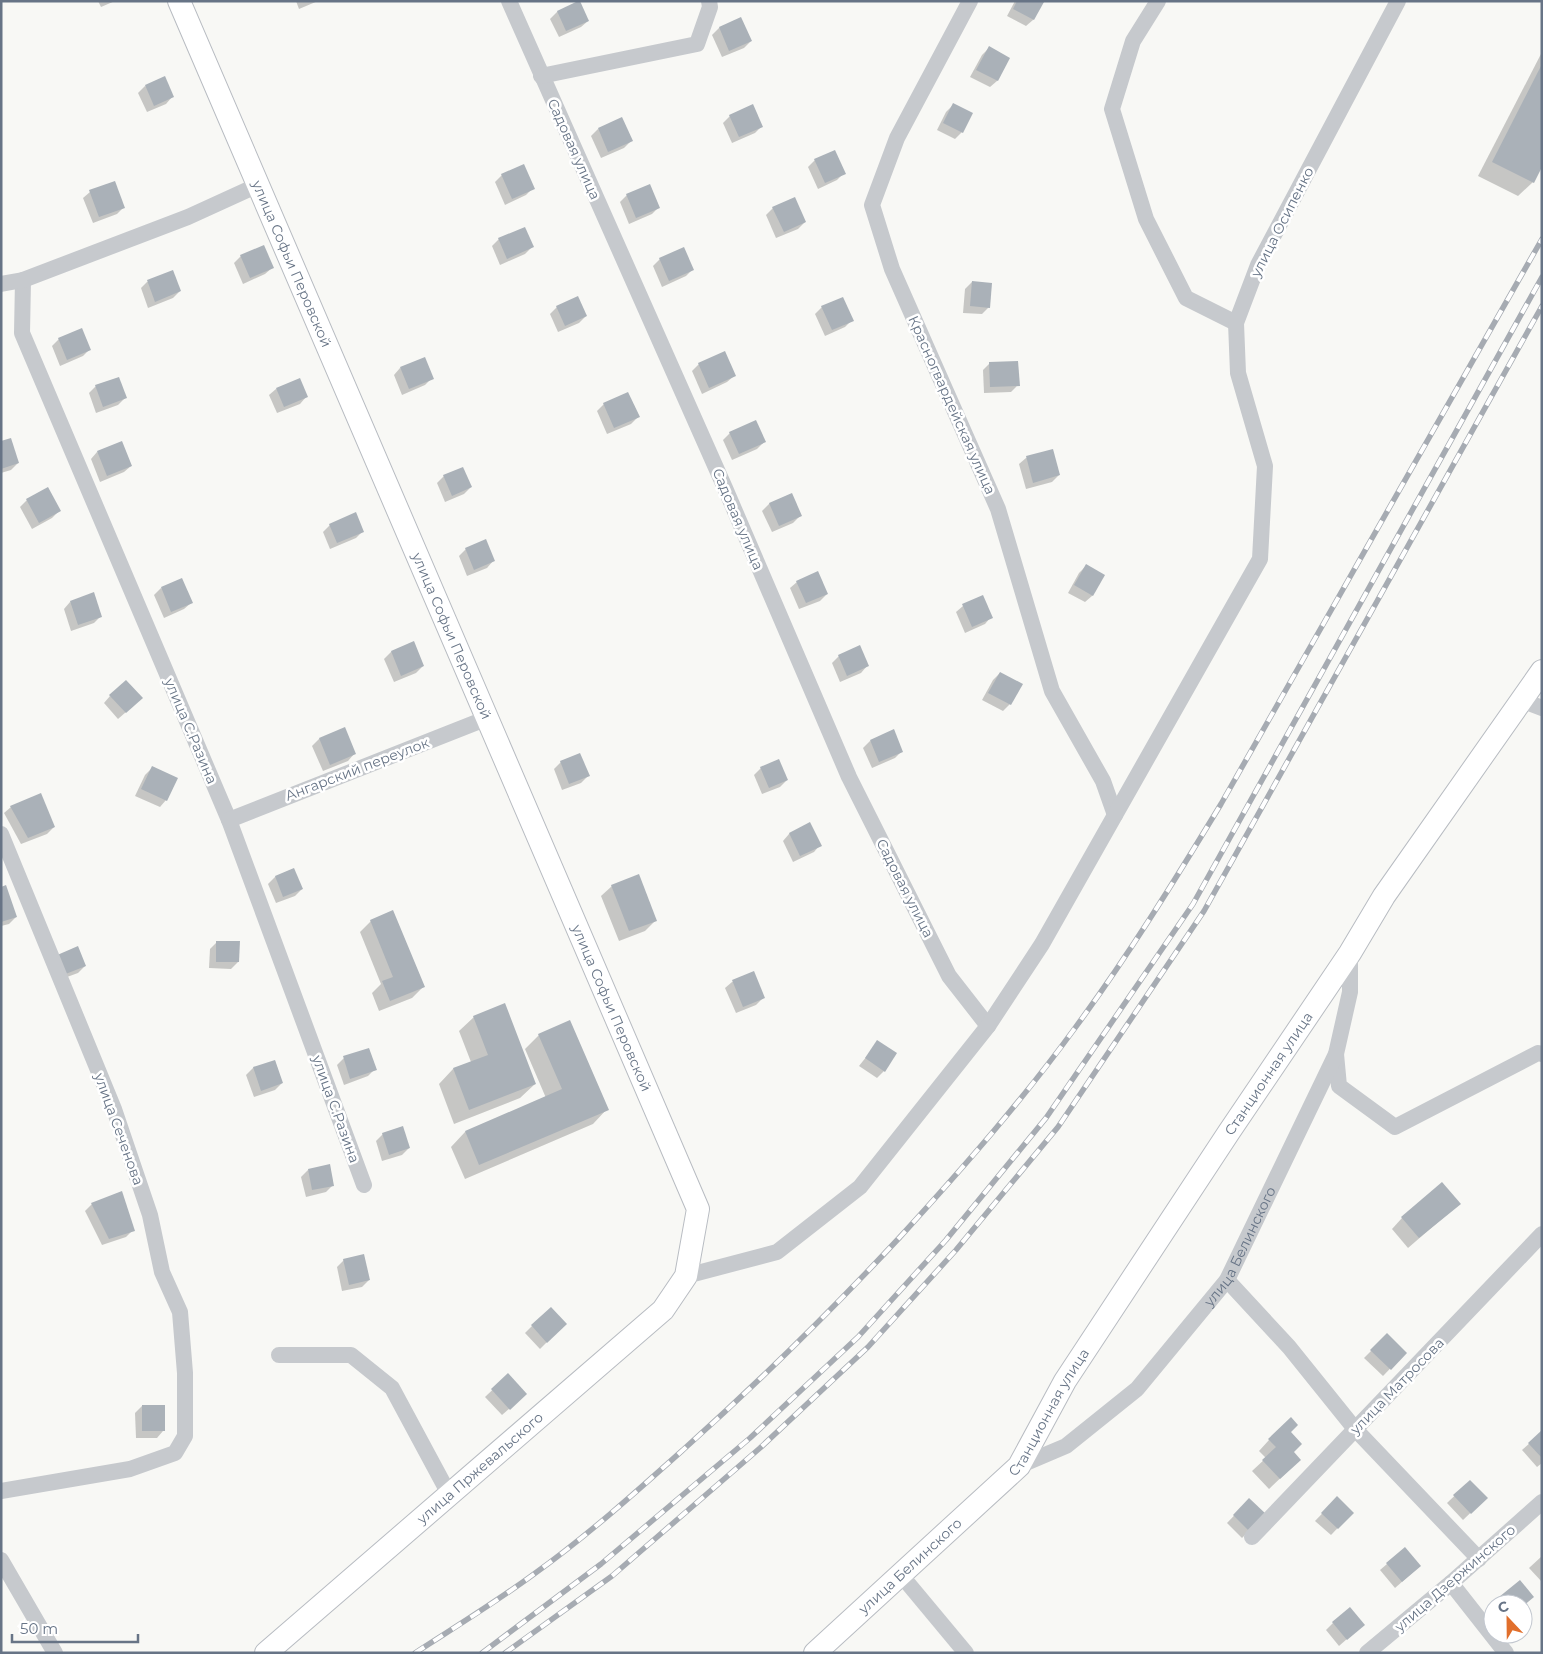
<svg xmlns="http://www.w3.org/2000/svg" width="1543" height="1654" font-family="Montserrat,sans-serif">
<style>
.shadow{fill:#0003}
.building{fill:#aab1b8}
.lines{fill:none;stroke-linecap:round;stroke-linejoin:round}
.secondary-casing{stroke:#b8bcc2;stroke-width:24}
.minor{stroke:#c6c9cd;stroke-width:16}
.secondary{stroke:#fff;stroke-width:22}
.rail-casing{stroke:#a6abb2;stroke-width:5.5}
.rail{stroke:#fff;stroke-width:4;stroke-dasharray:11;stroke-linecap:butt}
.labels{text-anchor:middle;stroke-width:5;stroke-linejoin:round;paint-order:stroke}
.street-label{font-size:14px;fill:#677486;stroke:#fff}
</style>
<rect width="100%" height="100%" fill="#f8f8f5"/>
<g class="shadow">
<polygon points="98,1 115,1 101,7"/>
<polygon points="296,1 318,1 299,9"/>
<polygon points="1015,1 1040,1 1033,20 1026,26 1007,16"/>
<polygon points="579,2 588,21 581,27 559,37 550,19 557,12"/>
<polygon points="741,19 751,41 744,48 722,57 712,35 719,28"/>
<polygon points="989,48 1008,58 997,81 990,87 970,77 982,55"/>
<polygon points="1542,52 1542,164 1533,182 1518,196 1478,176"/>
<polygon points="145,86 172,97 166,104 147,112 138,93"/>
<polygon points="953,105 971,113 962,132 955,139 937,130 946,112"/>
<polygon points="730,116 762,126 755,133 732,143 723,123"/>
<polygon points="598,129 631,141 624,148 601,158 591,136"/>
<polygon points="815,160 844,173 837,180 818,189 808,167"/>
<polygon points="502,175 533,188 526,195 505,205 495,182"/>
<polygon points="90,192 124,207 117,214 93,223 83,198"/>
<polygon points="627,195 659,207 652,214 629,224 620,202"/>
<polygon points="773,208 805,222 798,229 776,238 766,215"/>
<polygon points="499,239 532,247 525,254 500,265 492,246"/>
<polygon points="241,256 272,268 265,274 243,284 234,263"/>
<polygon points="660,259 692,270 686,276 662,287 653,266"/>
<polygon points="173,272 180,291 173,298 148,308 141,288 147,282"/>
<polygon points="972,282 989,307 982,314 963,313 965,289"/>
<polygon points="557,307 586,316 579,323 558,332 550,314"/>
<polygon points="822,307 852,320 845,327 825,336 815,314"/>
<polygon points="59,339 90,349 83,356 60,366 52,346"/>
<polygon points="990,363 1018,385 1011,392 984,393 983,370"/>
<polygon points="699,364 734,376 727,382 702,394 692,371"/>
<polygon points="400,368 432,378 425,385 402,395 394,375"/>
<polygon points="96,386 125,398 118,405 96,413 89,393"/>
<polygon points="276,389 306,397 300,404 277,413 269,395"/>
<polygon points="604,404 638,417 631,424 607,434 597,411"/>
<polygon points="730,433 764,442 757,449 732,460 723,440"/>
<polygon points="1,443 18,463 11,470 1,473"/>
<polygon points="1052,450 1059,475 1052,482 1026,489 1019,464 1026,458"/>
<polygon points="97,452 131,466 124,472 100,482 91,459"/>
<polygon points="444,476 471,487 464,494 445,502 437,483"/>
<polygon points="47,489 59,511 52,518 32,529 20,507 27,500"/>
<polygon points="791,494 800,516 793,523 772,532 762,511 769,504"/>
<polygon points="330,525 363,531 356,538 330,549 323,532"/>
<polygon points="466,549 493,561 487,568 467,576 459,556"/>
<polygon points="1086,566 1103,576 1092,596 1085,602 1068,593 1079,573"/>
<polygon points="797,582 827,594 820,601 799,609 790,588"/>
<polygon points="161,588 191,603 184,609 164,618 154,595"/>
<polygon points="70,602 101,616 94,623 71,631 64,609"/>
<polygon points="963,606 991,617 985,624 965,633 956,612"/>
<polygon points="413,643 423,666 416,673 394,682 384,659 391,652"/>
<polygon points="839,656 867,666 861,673 840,682 832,663"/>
<polygon points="1000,673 1021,685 1010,704 1003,711 982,700 993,680"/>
<polygon points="110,696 134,705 118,719 104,703"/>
<polygon points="344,729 354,754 348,761 323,771 312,746 319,739"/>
<polygon points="870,741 902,751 895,758 872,768 863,748"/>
<polygon points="561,762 588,776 581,783 562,790 554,769"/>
<polygon points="152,768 166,800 160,807 135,796 145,775"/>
<polygon points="761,768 787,780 780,787 762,794 754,775"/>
<polygon points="11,807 54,827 47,834 21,844 4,813"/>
<polygon points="810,824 820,845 814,852 793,862 783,841 789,834"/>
<polygon points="293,869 302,889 295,896 276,903 268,884 275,877"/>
<polygon points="612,886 656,920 645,931 619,941 601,896"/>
<polygon points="1,888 16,917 9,924 1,926"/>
<polygon points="371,921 423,987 412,998 379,1011 372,993 381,984 360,932"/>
<polygon points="217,942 238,962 231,969 209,968 210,949"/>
<polygon points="49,964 85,966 78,973 56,981"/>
<polygon points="753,973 763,998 756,1005 736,1013 725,988 732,982"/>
<polygon points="474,1017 535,1084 520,1098 454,1124 439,1084 453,1069 471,1062 459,1031"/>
<polygon points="539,1035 607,1109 593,1124 465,1179 451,1147 465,1132 546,1098 525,1049"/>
<polygon points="878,1042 884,1071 877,1078 859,1066"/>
<polygon points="344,1058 375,1069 368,1076 344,1085 337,1065"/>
<polygon points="275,1061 282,1083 275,1090 254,1097 246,1075 253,1068"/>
<polygon points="383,1134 409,1148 402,1155 382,1161 376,1141"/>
<polygon points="308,1170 333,1185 326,1192 306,1197 301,1177"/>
<polygon points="121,1192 133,1230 126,1237 102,1245 85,1211 92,1204"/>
<polygon points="1459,1204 1408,1248 1392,1229 1402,1218"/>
<polygon points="344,1260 369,1280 362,1287 342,1291 337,1267"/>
<polygon points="532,1326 558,1331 540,1349 525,1333"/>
<polygon points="1387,1335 1405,1353 1383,1376 1364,1358"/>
<polygon points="508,1375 519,1400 502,1415 485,1397"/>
<polygon points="142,1406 163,1431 157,1438 136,1438 135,1413"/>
<polygon points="1289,1432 1292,1452 1289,1470 1269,1489 1252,1471 1266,1458 1259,1451 1269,1440"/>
<polygon points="1542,1432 1542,1463 1537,1467 1522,1450"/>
<polygon points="1470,1481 1486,1498 1463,1520 1447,1503"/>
<polygon points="1337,1498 1352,1513 1331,1535 1315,1521"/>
<polygon points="1249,1500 1265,1515 1242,1538 1227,1523"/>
<polygon points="1542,1556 1542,1582 1529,1568"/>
<polygon points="1387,1564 1420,1566 1395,1588 1380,1570"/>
<polygon points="1520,1582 1532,1597 1523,1606 1523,1604 1495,1604"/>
<polygon points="1333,1623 1356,1631 1339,1646 1326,1630"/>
</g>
<g class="building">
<polygon points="578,1 580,1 589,21 566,31 557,11"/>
<polygon points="1017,1 1043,1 1044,2 1034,20 1013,9"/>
<polygon points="741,17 752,41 729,51 719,27"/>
<polygon points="989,46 1010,58 998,81 976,70"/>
<polygon points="1542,64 1542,167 1534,183 1492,162"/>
<polygon points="165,76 174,97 154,106 145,85"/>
<polygon points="953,103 973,113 963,133 943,123"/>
<polygon points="753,104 763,127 739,137 729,115"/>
<polygon points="622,117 633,141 608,152 598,128"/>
<polygon points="835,150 846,174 825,183 814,159"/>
<polygon points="524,164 535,189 512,199 501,174"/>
<polygon points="115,181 125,208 99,217 89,190"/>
<polygon points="650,184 660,208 636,218 626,194"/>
<polygon points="795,197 806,222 784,232 772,207"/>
<polygon points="525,227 534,247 507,259 498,238"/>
<polygon points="264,245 274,268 250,278 240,255"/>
<polygon points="684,247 694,270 669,281 659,258"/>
<polygon points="173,270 181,291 155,302 147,280"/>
<polygon points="972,281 992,283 990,308 970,306"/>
<polygon points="578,296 587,316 565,326 556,306"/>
<polygon points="843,297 854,321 832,330 821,306"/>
<polygon points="82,328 91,350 67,360 58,338"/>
<polygon points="725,351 736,376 709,388 698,363"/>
<polygon points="425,357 434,379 409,389 400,367"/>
<polygon points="1018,361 1020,386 990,387 989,362"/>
<polygon points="119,377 127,398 103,407 95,385"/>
<polygon points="300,378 308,397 284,407 276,388"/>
<polygon points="628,392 640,417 614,428 603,403"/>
<polygon points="756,420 766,442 739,454 729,432"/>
<polygon points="11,438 19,463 1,469 1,441"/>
<polygon points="122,441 132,466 107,476 97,451"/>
<polygon points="1053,449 1060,475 1033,483 1026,456"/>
<polygon points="463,467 472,487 452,496 443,475"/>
<polygon points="48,487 61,511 39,523 26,499"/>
<polygon points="792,493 802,516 779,526 769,503"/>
<polygon points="356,512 364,532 337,543 329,524"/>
<polygon points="486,539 495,561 474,570 465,548"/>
<polygon points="1086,564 1105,575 1093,596 1074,585"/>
<polygon points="818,571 828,594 806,603 796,581"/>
<polygon points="182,578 193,603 171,612 161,587"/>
<polygon points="94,592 102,617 78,625 70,601"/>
<polygon points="983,595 993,618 972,627 962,604"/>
<polygon points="414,641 424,666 401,676 391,651"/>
<polygon points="860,645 869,666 847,676 838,655"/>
<polygon points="1000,672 1023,684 1011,705 988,693"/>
<polygon points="126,680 143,698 126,713 109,695"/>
<polygon points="345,727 356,754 330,765 319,738"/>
<polygon points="894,729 903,752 879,762 870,740"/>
<polygon points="580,753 590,776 569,784 560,761"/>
<polygon points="779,759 788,780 769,788 760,767"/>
<polygon points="152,766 178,778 167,801 141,789"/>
<polygon points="41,793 55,827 28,838 10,806"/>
<polygon points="810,822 822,846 800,856 789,833"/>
<polygon points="294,868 303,889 283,897 275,876"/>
<polygon points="639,874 657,921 629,931 611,885"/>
<polygon points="6,885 17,917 1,922 1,887"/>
<polygon points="393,910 425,987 390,1001 382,981 393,977 370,920"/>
<polygon points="216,941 240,941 239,962 216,962"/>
<polygon points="78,946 86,966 63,975 55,956"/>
<polygon points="754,971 765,998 743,1007 732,980"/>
<polygon points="505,1003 536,1084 469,1110 453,1068 488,1055 473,1016"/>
<polygon points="570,1020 609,1110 479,1165 465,1131 562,1089 538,1034"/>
<polygon points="877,1040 897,1053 885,1072 865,1058"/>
<polygon points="369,1048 377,1070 350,1079 343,1056"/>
<polygon points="275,1060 283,1083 261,1091 253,1067"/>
<polygon points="403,1126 410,1148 389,1155 382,1133"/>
<polygon points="330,1164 334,1186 312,1190 308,1169"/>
<polygon points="1442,1182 1461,1204 1419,1238 1401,1217"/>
<polygon points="122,1191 135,1231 109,1239 91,1203"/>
<polygon points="364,1254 370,1280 349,1285 343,1259"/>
<polygon points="551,1307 567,1324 547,1343 531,1325"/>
<polygon points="1387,1333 1407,1353 1391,1370 1370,1350"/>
<polygon points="508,1373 527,1394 510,1410 491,1389"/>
<rect x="142" y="1405" width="23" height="26"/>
<polygon points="1291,1417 1298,1425 1291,1432 1302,1444 1294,1452 1301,1460 1280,1479 1262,1460 1276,1447 1268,1439"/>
<polygon points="1542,1430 1542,1458 1528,1443"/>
<polygon points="1470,1480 1488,1498 1471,1514 1453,1495"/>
<polygon points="1337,1496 1354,1513 1338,1529 1321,1513"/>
<polygon points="1249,1498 1267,1515 1250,1532 1233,1515"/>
<polygon points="1405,1547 1421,1566 1402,1582 1386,1563"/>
<polygon points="1520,1580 1534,1597 1523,1606 1523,1604 1505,1604 1499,1597"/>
<polygon points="1350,1607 1365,1625 1347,1640 1332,1622"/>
</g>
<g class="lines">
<defs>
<g id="secondary">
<path id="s2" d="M179 1 698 1209 686 1276 663 1310 266 1653"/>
<path id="s3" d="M815 1653 1019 1466 1065 1381 1229 1132 1350 953 1384 896 1542 671"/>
</g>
</defs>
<use href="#secondary" class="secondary-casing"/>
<g class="minor">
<polyline points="509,1 725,488 849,777 949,976 988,1026"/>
<polyline points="970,1 897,138 872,205 892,269 998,509 1052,691 1103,781 1115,815"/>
<polyline points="1158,1 1133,41 1112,109 1146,219 1186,298 1236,323"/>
<polyline points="541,76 697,44 710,7 709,1"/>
<polyline points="23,280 22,333 229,820 364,1185"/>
<polyline points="1,284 23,280 188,217 258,185"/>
<polyline points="1521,700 1542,708"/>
<polyline points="229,820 485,719"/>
<polyline points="1,834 114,1109 150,1215 162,1272 180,1312 185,1373 185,1436 175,1453 130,1469 1,1491"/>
<polyline points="1336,1054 1339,1086 1395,1127 1538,1053 1542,1054"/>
<polyline points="686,1276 777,1252 860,1187 988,1026 1042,944 1260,559 1265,466 1238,373 1236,323 1258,265 1398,1"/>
<polyline points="1227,1280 1289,1347 1355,1429 1479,1559"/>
<polyline points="279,1355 351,1355 392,1388 449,1494"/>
<path id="s1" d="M1019 1466 1066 1446 1137 1389 1227 1280 1336 1054 1350 992V953"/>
<polyline points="1252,1537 1542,1234"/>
<polyline points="1,1560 55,1653"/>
<polyline points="901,1575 966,1653"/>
<polyline points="1451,1583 1506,1653"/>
<polyline points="1367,1653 1451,1583 1542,1502"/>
</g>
<use href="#secondary" class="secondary"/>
<defs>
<g id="rail">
<path d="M415 1653C455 1627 496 1602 534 1574 587 1536 636 1492 684 1449 760 1381 831 1311 900 1237 961 1170 1022 1101 1075 1028 1128 956 1175 880 1221 804L1542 239"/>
<polyline points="482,1653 601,1564 750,1438 858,1337 946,1240 1046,1118 1193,904 1542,277"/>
<polyline points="505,1653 612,1576 760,1448 868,1347 956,1250 1058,1127 1204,911 1542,306"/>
</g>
</defs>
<use href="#rail" class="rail-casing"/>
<use href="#rail" class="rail"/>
</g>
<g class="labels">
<g class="street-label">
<text transform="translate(574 149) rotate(66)" y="5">Садовая улица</text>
<text transform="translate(1282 222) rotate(-63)" y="5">улица Осипенко</text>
<text dy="5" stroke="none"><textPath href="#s2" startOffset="286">улица Софьи Перовской</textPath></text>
<text transform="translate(952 405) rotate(66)" y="5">Красногвардейская улица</text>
<text transform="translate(738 519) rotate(67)" y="5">Садовая улица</text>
<text dy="5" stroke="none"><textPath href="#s2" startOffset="691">улица Софьи Перовской</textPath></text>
<text transform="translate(191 731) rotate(67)" y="5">улица С.Разина</text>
<text transform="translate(357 769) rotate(-21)" y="5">Ангарский переулок</text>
<text transform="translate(905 888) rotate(63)" y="5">Садовая улица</text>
<text dy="5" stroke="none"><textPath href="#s2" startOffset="1096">улица Софьи Перовской</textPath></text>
<text dy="5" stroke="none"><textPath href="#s3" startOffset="742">Станционная улица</textPath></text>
<text transform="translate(336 1109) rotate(70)" y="5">улица С.Разина</text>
<text transform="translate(119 1129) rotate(70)" y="5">улица Сеченова</text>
<text dy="5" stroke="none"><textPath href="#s1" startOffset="319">улица Белинского</textPath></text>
<text transform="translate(1397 1386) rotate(-46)" y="5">улица Матросова</text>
<text dy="5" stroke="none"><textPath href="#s3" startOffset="338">Станционная улица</textPath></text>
<text transform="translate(480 1468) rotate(-41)" y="5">улица Пржевальского</text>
<text dy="5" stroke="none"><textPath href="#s3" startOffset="129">улица Белинского</textPath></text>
<text transform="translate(1455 1578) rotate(-41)" y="5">улица Дзержинского</text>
</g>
</g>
<rect width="1543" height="1654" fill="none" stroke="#677486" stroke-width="5"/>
<g transform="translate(1508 1619) rotate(338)"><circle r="24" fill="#ffffff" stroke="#c2c7cf"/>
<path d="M0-4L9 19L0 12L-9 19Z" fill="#e16f2c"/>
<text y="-8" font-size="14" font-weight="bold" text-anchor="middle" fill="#677486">С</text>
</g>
<path d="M12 1634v8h126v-8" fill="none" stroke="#677486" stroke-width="2.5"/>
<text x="20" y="1634" font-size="15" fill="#677486" stroke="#ffffff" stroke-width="4" paint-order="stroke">50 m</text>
</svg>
